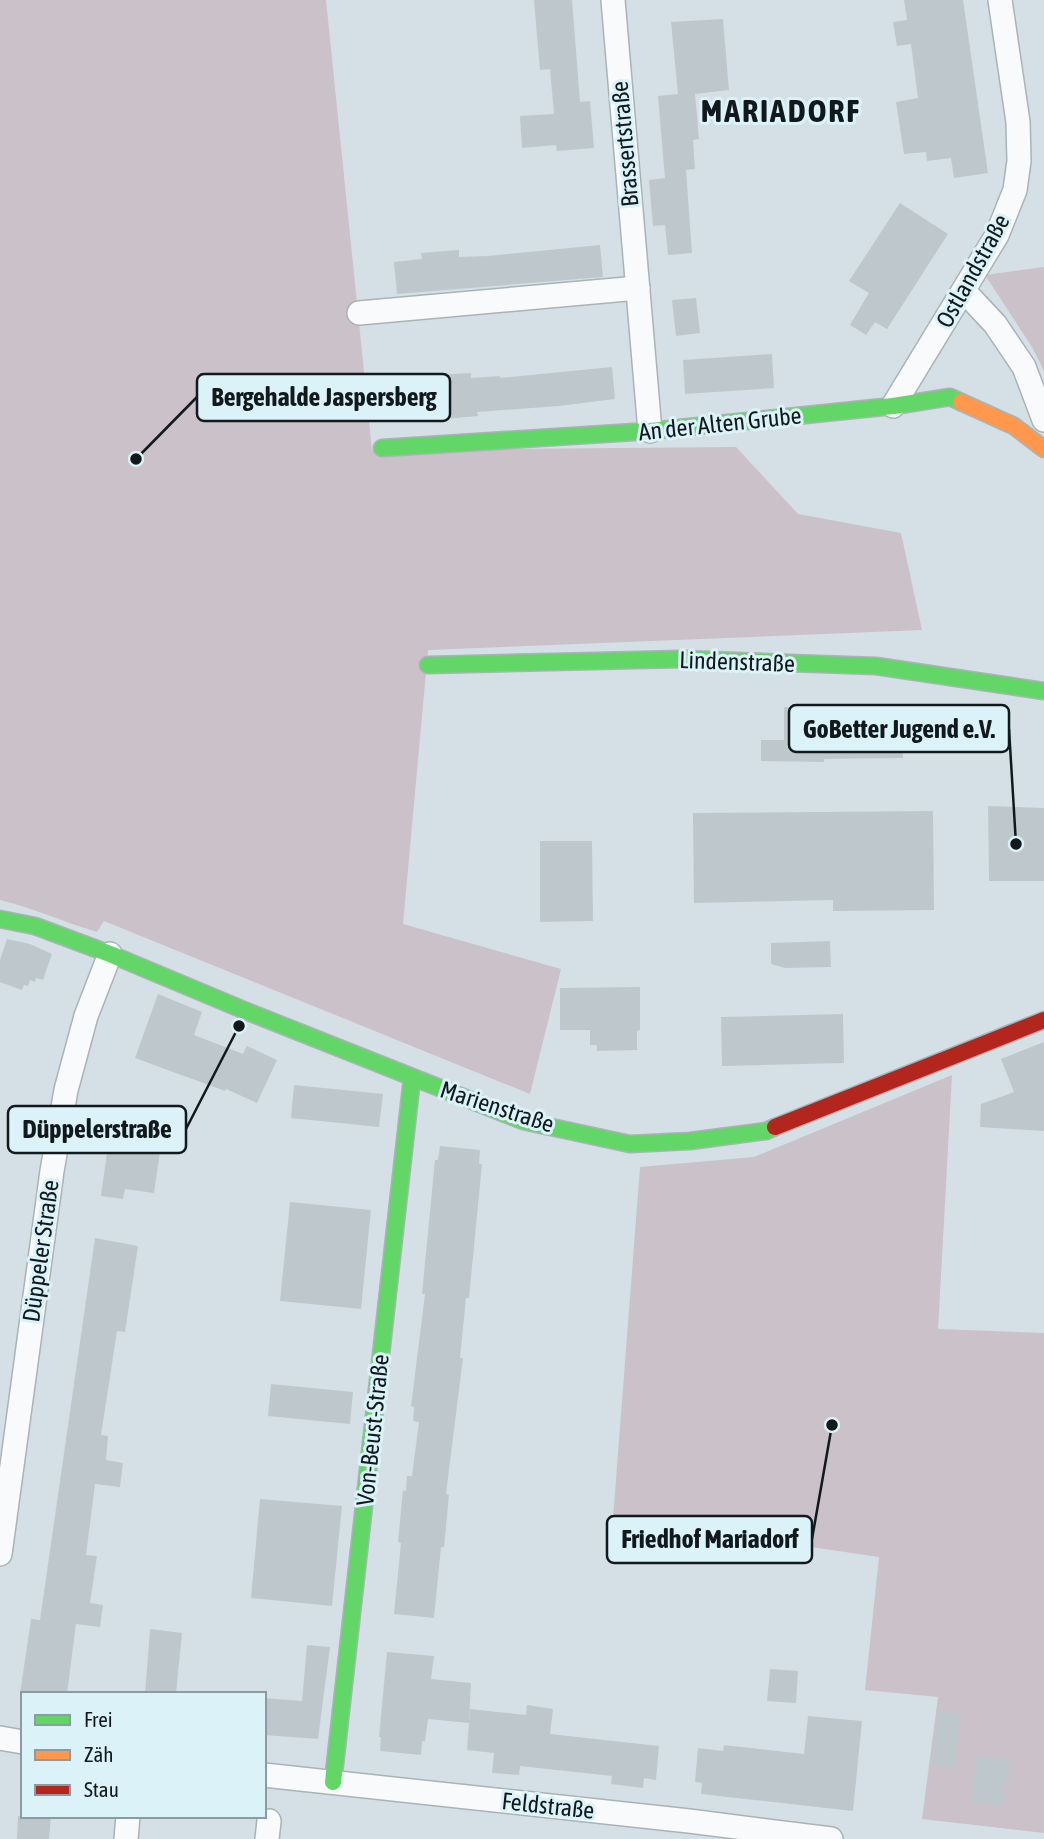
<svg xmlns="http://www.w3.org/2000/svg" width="1044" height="1839" font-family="'Asap Condensed',sans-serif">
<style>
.green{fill:#cac1c9}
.building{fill:#bec8cc}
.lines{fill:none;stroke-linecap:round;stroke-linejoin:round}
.street-casing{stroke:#aab3b6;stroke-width:26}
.fast-casing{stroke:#aab3b6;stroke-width:19}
.slow-casing{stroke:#aab3b6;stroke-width:19}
.jam-casing{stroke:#aab3b6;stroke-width:19}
.street{stroke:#f9fafb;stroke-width:23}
.fast{stroke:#63d668;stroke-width:16}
.slow{stroke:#ff974d;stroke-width:16}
.jam{stroke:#b3261e;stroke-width:16}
.labels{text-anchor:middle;stroke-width:6;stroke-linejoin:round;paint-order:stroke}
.street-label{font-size:24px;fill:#11191c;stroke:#dbf2f9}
.district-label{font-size:32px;font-weight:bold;letter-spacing:2px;fill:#11191c;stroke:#dbf2f9}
.leader{fill:none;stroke:#11191c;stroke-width:2.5}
.callout-dot{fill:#11191c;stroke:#dbf2f9;stroke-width:2.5}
.callout{fill:#dbf2f9;stroke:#11191c;stroke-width:2.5}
.callout-label{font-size:26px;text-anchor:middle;font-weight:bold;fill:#11191c}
</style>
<rect width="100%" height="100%" fill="#d4e0e5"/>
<g class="green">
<path d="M0 0H326L372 450 736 447 798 514 901 533 922 630 428 650 403 924 561 969 530 1094 104 921 97 932C64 922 33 908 0 900Z"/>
<polygon points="1044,267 1044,371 1032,347 985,275"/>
<polygon points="952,1075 938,1329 1044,1333 1044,1833 922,1819 938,1697 865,1690 879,1557 613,1518 640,1167 754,1157"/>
</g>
<g class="building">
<polygon points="534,0 572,0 580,102 590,101 594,148 557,151 556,145 522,148 520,116 554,114 550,69 540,70"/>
<polygon points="904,0 963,0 988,173 954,178 951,158 927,161 926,152 904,154 896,102 918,98 911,44 897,46 893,22 907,20"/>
<polygon points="723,19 729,90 695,94 699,139 693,140 695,169 686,170 692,253 668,255 665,225 653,226 649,180 665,178 658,96 678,94 671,22"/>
<polygon points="900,203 948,234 887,329 875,322 866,335 850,325 869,293 849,281"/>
<polygon points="600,245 603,277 397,294 394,262 422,259 421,253 459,250 459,257 488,256"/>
<polygon points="696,298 700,333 676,336 672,300"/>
<polygon points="772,354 774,388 685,394 683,360"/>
<polygon points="612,367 615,399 559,406 477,412 478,416 434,420 434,414 408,416 405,383 435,381 434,375 471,373 471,378 500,376 500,378"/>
<polygon points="784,707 823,707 824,721 902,720 903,758 824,759 824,762 761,761 761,740 784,740"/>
<polygon points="988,806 1044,808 1044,881 989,881"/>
<polygon points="933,811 934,910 833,911 833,900 694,903 693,813"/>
<polygon points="540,841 592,841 593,921 540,922"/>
<polygon points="7,939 30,944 52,954 43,980 36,978 35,982 30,980 28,986 24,985 22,990 0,982 0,960"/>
<polygon points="830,941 831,967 785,968 771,964 771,943"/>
<polygon points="640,987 640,1030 637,1031 637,1050 597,1051 597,1045 590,1045 590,1030 560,1030 560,988"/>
<polygon points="158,994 202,1012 194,1035 243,1054 247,1046 277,1060 257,1103 226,1089 225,1091 135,1058"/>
<polygon points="843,1014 844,1063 722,1066 721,1017"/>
<polygon points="1044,1042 1044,1131 980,1127 981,1104 1014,1092 1001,1059"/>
<polygon points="294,1085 383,1094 379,1127 291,1118"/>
<polygon points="111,1123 163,1131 154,1193 125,1189 123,1199 101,1196"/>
<polygon points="440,1146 480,1150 479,1164 482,1164 469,1298 466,1298 460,1358 463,1358 446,1494 449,1495 444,1547 441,1547 434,1618 394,1614 401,1543 398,1542 403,1490 406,1491 407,1476 412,1476 419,1422 413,1421 414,1407 411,1406 425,1294 422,1294 435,1160 438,1160"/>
<polygon points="290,1202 371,1210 361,1309 280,1301"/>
<polygon points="95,1238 138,1246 125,1332 117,1331 101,1435 108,1436 106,1460 123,1463 120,1487 95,1484 86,1555 97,1556 90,1603 103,1605 100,1627 76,1624 67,1694 20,1694 31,1619 40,1620"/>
<polygon points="271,1384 353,1392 350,1424 268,1416"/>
<polygon points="260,1499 342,1506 332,1606 251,1598"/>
<polygon points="150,1629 182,1633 176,1694 145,1694"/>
<polygon points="307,1645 330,1647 318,1739 264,1735 264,1698 302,1701"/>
<polygon points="387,1652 434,1656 431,1679 471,1683 469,1723 428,1719 425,1741 422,1741 421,1755 380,1751 381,1737 379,1737"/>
<polygon points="770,1669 798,1671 796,1703 767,1701"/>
<polygon points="527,1705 553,1709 550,1734 659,1746 656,1780 644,1778 643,1788 611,1784 612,1776 520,1766 519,1775 492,1773 494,1753 467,1750 470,1709 526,1715"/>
<polygon points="938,1711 960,1714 954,1768 932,1765"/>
<polygon points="808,1716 862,1721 853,1811 701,1794 702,1783 695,1782 698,1748 723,1751 724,1745 804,1754"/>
<polygon points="976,1756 1009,1759 1004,1806 972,1803"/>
<polygon points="18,1816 51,1816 49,1839 17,1839"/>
</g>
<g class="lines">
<defs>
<g id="street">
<polyline points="613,0 650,431"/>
<polyline points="964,291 995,324 1024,367 1044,420"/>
<polyline points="359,313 638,288"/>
<polyline points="893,406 997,235 1015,190 1019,161 1018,122 1000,0"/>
<polyline points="0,1554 52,1171 66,1090 86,1016 110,954"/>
<polyline points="0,1738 23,1742"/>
<polyline points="264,1775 689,1821 831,1839"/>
<polyline points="126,1839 128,1816"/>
<polyline points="267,1839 269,1821"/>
</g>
<g id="fast">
<polyline points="382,448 650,431 893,406 950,397 961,402"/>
<polyline points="428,665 682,659 876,666 1044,691"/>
<polyline points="0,919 35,926 110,954 246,1011 523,1121 630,1144 690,1141 766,1131 775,1127"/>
<polyline points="333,1782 412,1078"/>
</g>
<polyline id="slow" points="961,402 1014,426 1044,449"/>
<polyline id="jam" points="775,1127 1044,1020"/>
</defs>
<use href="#street" class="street-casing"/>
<use href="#fast" class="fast-casing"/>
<use href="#slow" class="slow-casing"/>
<use href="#jam" class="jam-casing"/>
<use href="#street" class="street"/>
<use href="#fast" class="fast"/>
<use href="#slow" class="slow"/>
<use href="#jam" class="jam"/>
</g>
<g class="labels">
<g class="street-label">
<text transform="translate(625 144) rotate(-95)" y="8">Brassertstraße</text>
<text transform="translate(973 271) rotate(-61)" y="8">Ostlandstraße</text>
<text transform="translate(720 424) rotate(-6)" y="8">An der Alten Grube</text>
<text transform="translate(737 662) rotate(2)" y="8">Lindenstraße</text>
<text transform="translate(497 1107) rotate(18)" y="8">Marienstraße</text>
<text transform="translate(41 1251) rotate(-82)" y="8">Düppeler Straße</text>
<text transform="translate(373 1430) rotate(-84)" y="8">Von-Beust-Straße</text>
<text transform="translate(548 1806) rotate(6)" y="8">Feldstraße</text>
</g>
<g class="district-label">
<text x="781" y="122">MARIADORF</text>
</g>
</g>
<path class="leader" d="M136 459L197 397M1016 844L1009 729M239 1026L186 1129M832 1425L812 1539"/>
<g class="callout-dot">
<circle cx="136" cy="459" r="7"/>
<circle cx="1016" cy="844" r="7"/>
<circle cx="239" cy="1026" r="7"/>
<circle cx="832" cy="1425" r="7"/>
</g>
<g class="callout">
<rect x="197" y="374" width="253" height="47" rx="7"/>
<rect x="789" y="705" width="220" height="47" rx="7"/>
<rect x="8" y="1106" width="178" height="47" rx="7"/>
<rect x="607" y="1516" width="205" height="47" rx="7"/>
</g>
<g class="callout-label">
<text x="324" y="406">Bergehalde Jaspersberg</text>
<text x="899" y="738">GoBetter Jugend e.V.</text>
<text x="97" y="1138">Düppelerstraße</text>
<text x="710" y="1548">Friedhof Mariadorf</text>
</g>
<rect x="21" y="1692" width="245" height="126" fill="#dbf2f9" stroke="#8a9ba1" stroke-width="2"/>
<rect x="35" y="1715" width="35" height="10" fill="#63d668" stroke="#8a9ba1" stroke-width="2"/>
<text x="84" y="1727" font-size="21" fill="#11191c">Frei</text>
<rect x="35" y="1750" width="35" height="10" fill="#ff974d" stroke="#8a9ba1" stroke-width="2"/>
<text x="84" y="1762" font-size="21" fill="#11191c">Zäh</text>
<rect x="35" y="1785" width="35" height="10" fill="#b3261e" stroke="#8a9ba1" stroke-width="2"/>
<text x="84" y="1797" font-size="21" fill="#11191c">Stau</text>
</svg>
